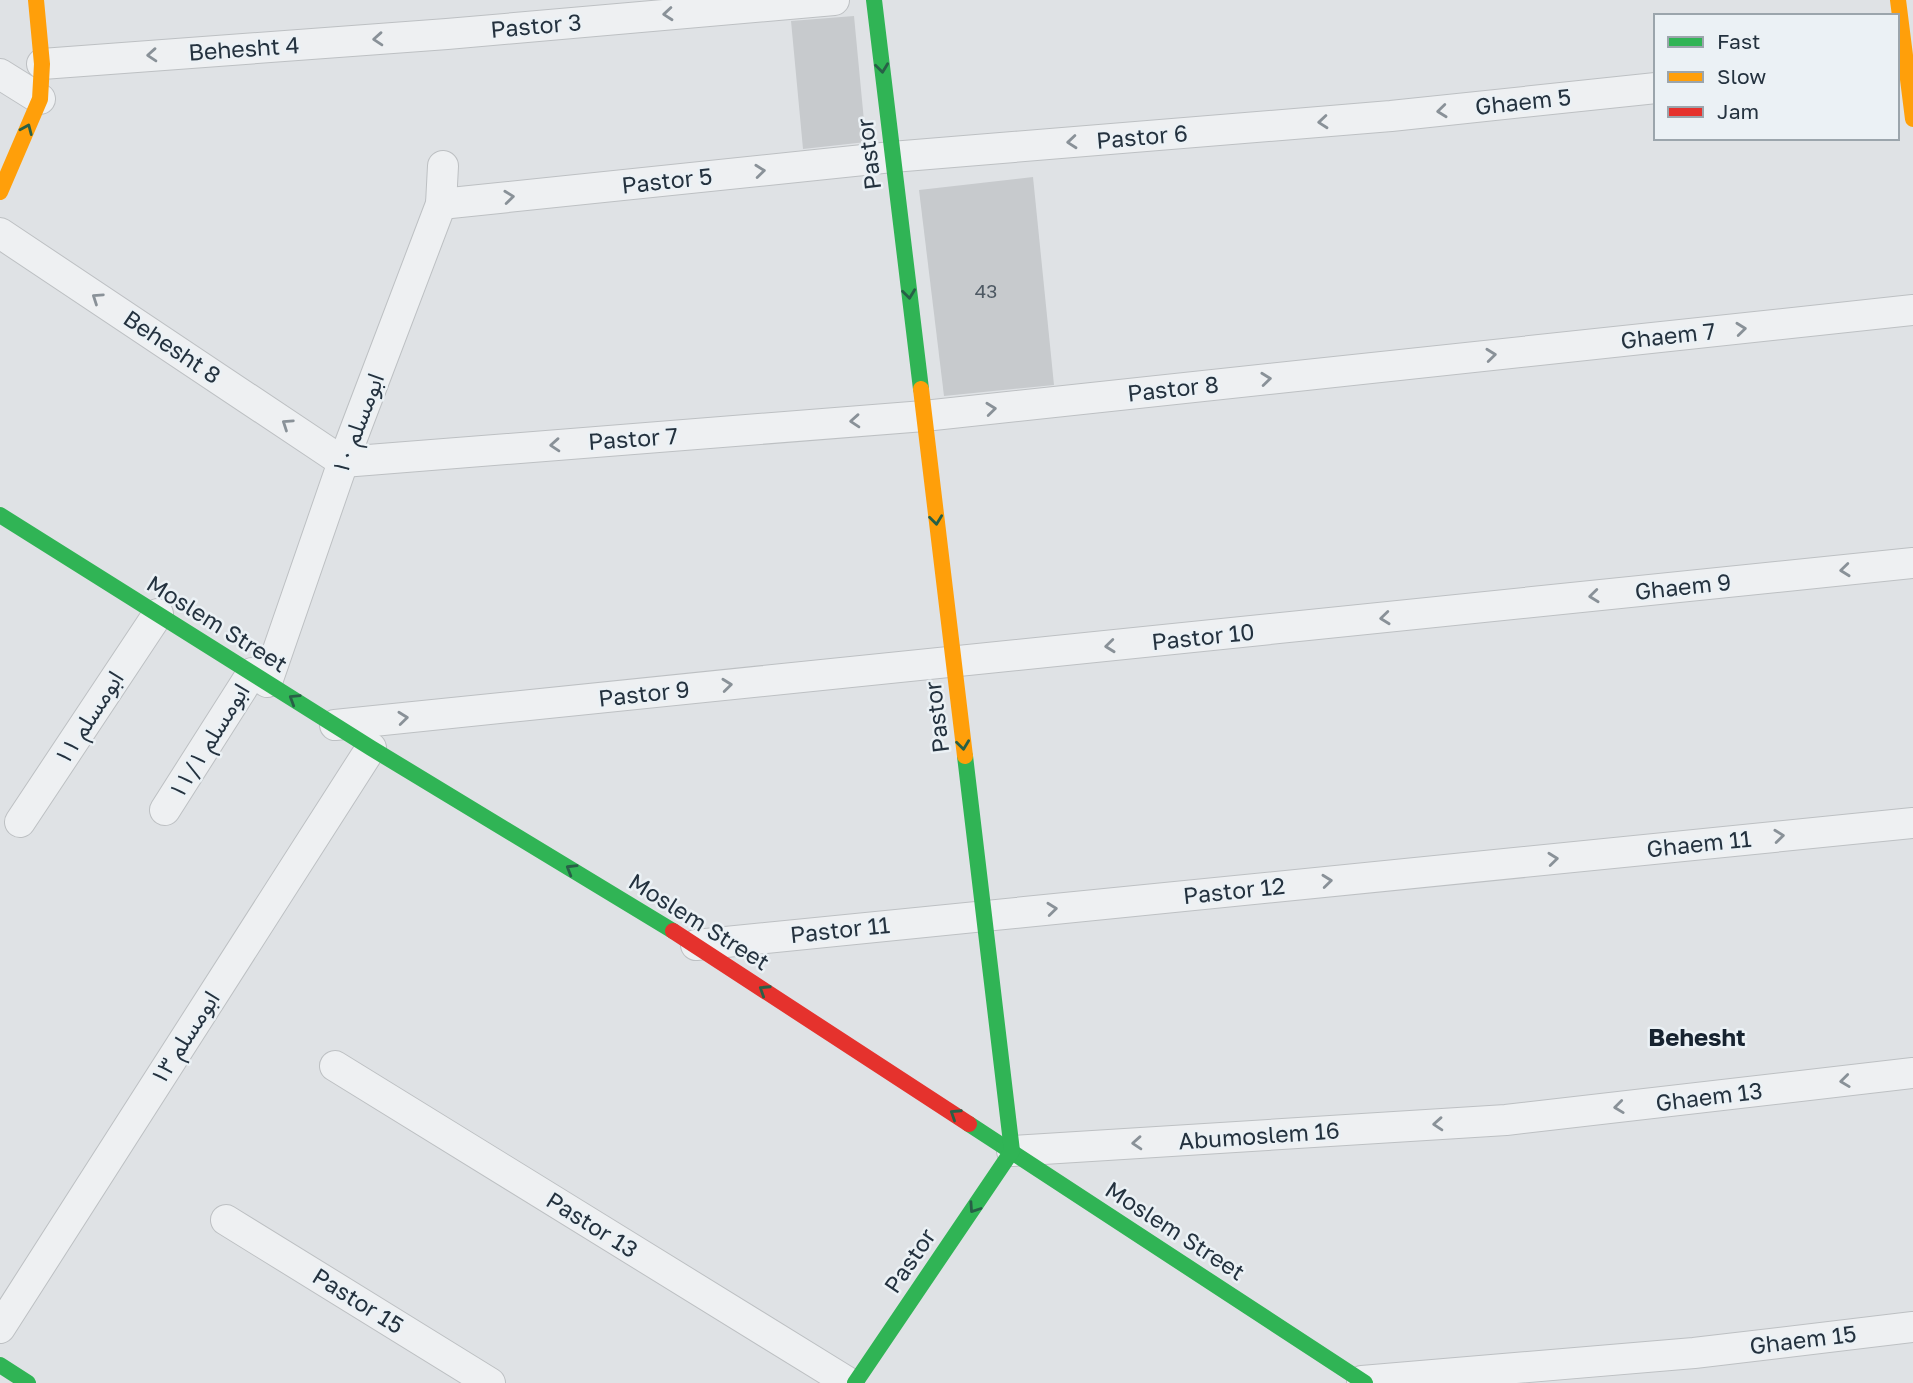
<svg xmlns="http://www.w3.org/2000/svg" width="1913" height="1383" font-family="'Golos Text','Noto Sans Arabic',sans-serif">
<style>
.building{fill:#c7cacd}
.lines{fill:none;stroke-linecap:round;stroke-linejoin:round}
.street-casing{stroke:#bdc0c3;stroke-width:32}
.street{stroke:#eef0f2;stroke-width:30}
.fast{stroke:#30b455;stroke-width:16}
.slow{stroke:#ff9f0a;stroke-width:16}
.jam{stroke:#e5322d;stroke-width:16}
.oneway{stroke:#899198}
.oneway2{stroke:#286047}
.labels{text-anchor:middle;stroke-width:5;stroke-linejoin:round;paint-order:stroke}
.number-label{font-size:19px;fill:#4e5963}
.street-label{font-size:23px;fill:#24323f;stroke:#ebf1f5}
.neighbourhood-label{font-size:24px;font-weight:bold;fill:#172330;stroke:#ebf1f5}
</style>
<rect width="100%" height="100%" fill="#dfe2e5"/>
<g class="building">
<polygon points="854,16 866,142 803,149 791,21"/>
<polygon points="1033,177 1054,385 944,396 919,190"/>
</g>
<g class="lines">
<defs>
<g id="street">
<polyline points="42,64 447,34 834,0"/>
<polyline points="0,74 40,99"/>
<polyline points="441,204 892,157 1391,116 1656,88"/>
<polyline points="0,233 343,462 924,416 1913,310"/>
<polyline points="267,682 343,462 441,204 443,166"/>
<polyline points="335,725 1913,563"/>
<polyline points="165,810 252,673"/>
<polyline points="20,822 158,614"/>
<polyline points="696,945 1913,823"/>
<polyline points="335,1066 849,1383"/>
<polyline points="1012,1151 1506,1120 1913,1073"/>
<polyline points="226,1220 490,1383"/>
<polyline points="0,1328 371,748"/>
<polyline points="1362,1381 1694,1353 1913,1327"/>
</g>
</defs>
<use href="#street" class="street-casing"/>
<use href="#street" class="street"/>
<g class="fast">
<polyline points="874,0 921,389"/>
<polyline points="0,515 371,748 673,931"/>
<polyline points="969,1124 1365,1383"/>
<polyline points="0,1365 28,1383"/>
<polyline points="855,1383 1012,1151 965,756"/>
</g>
<g class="slow">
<polyline points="1898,0 1913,119"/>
<polyline points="0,192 40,99 42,64 36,0"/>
<polyline points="921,389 965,756"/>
</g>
<polyline class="jam" points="673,931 969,1124"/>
</g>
<defs><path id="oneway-chevron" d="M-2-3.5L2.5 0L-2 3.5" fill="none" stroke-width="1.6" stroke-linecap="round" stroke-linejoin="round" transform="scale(1.75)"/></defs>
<g class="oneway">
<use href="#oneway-chevron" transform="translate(668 14) rotate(175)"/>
<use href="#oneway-chevron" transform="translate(378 39) rotate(176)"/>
<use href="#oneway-chevron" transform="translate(152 55) rotate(176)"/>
<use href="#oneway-chevron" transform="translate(1442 111) rotate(174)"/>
<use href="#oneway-chevron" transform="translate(1323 122) rotate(175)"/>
<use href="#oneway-chevron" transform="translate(1072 142) rotate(175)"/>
<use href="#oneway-chevron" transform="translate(760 171) rotate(-6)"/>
<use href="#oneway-chevron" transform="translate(509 197) rotate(-6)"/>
<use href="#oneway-chevron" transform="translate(97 298) rotate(-146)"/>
<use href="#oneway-chevron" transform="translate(1741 329) rotate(-6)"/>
<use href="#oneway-chevron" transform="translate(1491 355) rotate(-6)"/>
<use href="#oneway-chevron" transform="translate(1266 379) rotate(-6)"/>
<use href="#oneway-chevron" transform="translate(991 409) rotate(-6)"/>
<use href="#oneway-chevron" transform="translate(855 421) rotate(176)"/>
<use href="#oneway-chevron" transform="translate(287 424) rotate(-146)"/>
<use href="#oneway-chevron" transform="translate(555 445) rotate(176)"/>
<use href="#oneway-chevron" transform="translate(1845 570) rotate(174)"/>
<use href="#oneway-chevron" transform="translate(1594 596) rotate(174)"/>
<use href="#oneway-chevron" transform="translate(1385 618) rotate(174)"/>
<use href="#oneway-chevron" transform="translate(1110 646) rotate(174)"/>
<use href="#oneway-chevron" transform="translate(727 685) rotate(-6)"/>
<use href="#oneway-chevron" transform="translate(403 718) rotate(-6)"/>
<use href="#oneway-chevron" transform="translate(1779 836) rotate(-6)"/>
<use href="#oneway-chevron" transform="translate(1553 859) rotate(-6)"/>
<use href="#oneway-chevron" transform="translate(1327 881) rotate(-6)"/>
<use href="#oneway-chevron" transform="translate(1052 909) rotate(-6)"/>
<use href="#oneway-chevron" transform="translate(1845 1081) rotate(173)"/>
<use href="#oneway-chevron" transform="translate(1619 1107) rotate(173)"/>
<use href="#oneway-chevron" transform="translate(1438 1124) rotate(176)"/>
<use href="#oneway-chevron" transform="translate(1137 1143) rotate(176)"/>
</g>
<g class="oneway2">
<use href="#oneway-chevron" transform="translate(882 68) rotate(83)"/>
<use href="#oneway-chevron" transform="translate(27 129) rotate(-67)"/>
<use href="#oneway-chevron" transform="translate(909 294) rotate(83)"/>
<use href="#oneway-chevron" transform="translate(936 520) rotate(83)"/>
<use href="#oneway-chevron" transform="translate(294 699) rotate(-148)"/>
<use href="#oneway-chevron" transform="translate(963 745) rotate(83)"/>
<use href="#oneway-chevron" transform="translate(571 869) rotate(-149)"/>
<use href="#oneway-chevron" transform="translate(764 990) rotate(-147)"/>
<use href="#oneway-chevron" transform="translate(955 1114) rotate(-147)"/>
<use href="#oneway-chevron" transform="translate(974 1208) rotate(124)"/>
</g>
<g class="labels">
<g class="number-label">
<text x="986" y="298">43</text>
</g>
<g class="street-label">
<text transform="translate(536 26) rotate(-5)" y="8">Pastor 3</text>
<text transform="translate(244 49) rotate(-4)" y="8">Behesht 4</text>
<text transform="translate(1523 102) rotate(-6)" y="8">Ghaem 5</text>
<text transform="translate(1142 137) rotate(-5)" y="8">Pastor 6</text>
<text transform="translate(869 154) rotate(-97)" y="8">Pastor</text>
<text transform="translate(667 181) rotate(-6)" y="8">Pastor 5</text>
<text transform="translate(1668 336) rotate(-6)" y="8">Ghaem 7</text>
<text transform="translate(172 347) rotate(34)" y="8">Behesht 8</text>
<text transform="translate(1173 389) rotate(-6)" y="8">Pastor 8</text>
<text transform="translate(358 424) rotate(-69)" y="8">ابومسلم ۱۰</text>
<text transform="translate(633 439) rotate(-4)" y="8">Pastor 7</text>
<text transform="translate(1683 587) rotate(-6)" y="8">Ghaem 9</text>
<text transform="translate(217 624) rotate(32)" y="8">Moslem Street</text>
<text transform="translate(1203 637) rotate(-6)" y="8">Pastor 10</text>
<text transform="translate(644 694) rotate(-6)" y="8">Pastor 9</text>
<text transform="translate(937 717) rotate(-97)" y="8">Pastor</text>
<text transform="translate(89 718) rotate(-57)" y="8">ابومسلم ۱۱</text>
<text transform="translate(209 741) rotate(-58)" y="8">ابومسلم ۱۱/۱</text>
<text transform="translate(1699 844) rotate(-6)" y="8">Ghaem 11</text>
<text transform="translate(1234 891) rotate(-6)" y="8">Pastor 12</text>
<text transform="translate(699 922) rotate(32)" y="8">Moslem Street</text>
<text transform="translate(840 930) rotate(-6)" y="8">Pastor 11</text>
<text transform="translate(185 1038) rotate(-57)" y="8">ابومسلم ۱۳</text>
<text transform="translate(1709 1097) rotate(-7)" y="8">Ghaem 13</text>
<text transform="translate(1259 1136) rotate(-4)" y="8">Abumoslem 16</text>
<text transform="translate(592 1225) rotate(32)" y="8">Pastor 13</text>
<text transform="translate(1175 1231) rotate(33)" y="8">Moslem Street</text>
<text transform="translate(910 1261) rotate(-56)" y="8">Pastor</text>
<text transform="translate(358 1301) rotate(32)" y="8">Pastor 15</text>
<text transform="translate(1803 1340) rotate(-7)" y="8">Ghaem 15</text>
</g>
<g class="neighbourhood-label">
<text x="1697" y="1046">Behesht</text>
</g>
</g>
<rect x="1654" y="14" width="245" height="126" fill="#ebf1f5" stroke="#9ba5ac" stroke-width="2"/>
<rect x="1668" y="37" width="35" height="10" fill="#30b455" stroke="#9ba5ac" stroke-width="2"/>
<text x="1717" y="49" font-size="21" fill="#24323f">Fast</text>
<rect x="1668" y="72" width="35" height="10" fill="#ff9f0a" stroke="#9ba5ac" stroke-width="2"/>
<text x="1717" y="84" font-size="21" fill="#24323f">Slow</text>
<rect x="1668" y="107" width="35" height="10" fill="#e5322d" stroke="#9ba5ac" stroke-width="2"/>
<text x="1717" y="119" font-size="21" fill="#24323f">Jam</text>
</svg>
